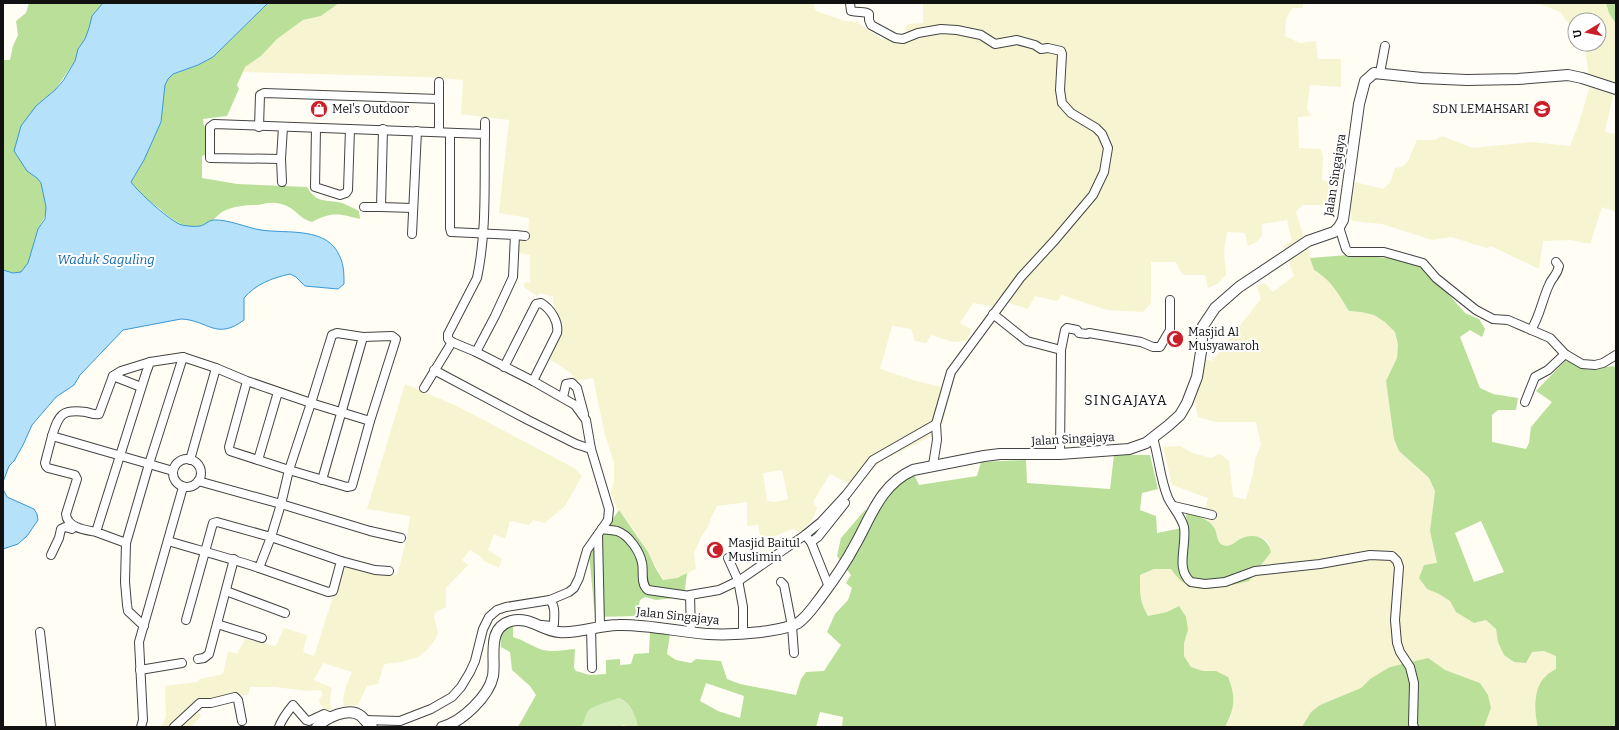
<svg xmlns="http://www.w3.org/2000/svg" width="1619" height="730" font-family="Bitter,serif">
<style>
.farmland{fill:#f7f4d2;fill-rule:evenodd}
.green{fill:#d5edbb}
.forest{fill:#b9df99;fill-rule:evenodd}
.water{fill:#b6e1fa;stroke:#3898d5}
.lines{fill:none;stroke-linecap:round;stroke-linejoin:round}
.minor-casing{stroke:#444;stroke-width:10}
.tertiary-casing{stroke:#444;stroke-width:12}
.minor{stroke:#fff;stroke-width:8}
.tertiary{stroke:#fff;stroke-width:10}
.labels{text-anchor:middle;stroke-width:4;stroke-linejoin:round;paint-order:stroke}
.poi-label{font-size:12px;fill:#111;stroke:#fff;text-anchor:start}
.street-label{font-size:12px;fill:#111;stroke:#fff}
.water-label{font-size:13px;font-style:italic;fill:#116aac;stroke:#fff}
.quarter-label{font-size:14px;letter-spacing:1px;fill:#111;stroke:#fff}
</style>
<rect width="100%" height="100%" fill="#fffdf4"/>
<g class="farmland">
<path d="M339 3H813L816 11 845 21 857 22 883 40 887 37 908 38 905 29 908 24 923 23V3H1303V8H1292L1286 19 1285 36 1300 43 1316 41 1318 59H1341V87L1310 85 1307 109 1311 116 1298 117 1299 148 1321 149 1323 156 1322 180 1337 183 1333 205H1302L1296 212 1314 270 1325 277 1335 287 1349 311 1361 312 1374 315 1385 322 1395 332 1398 345 1397 358 1386 381 1399 451 1429 479 1435 491 1430 531 1437 564 1424 565 1419 578 1427 589 1439 594 1450 601 1474 623 1486 620 1496 629 1498 642 1532 652 1544 651 1557 656 1556 669 1545 676 1538 727H1484L1491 708 1480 683 1445 670 1427 658 1370 679 1361 688 1320 705 1311 712 1302 727H1225L1231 716 1216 671H1203L1191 667 1184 656V643L1188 630 1167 612 1148 616 1141 605 1140 593V575L1154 569H1171L1184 583 1270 545 1266 540 1260 537 1241 538 1230 546 1223 545 1218 541 1214 528 1203 517 1208 498 1172 485 1163 447 1180 446 1193 453 1211 458 1220 454 1229 461 1233 497 1246 499 1253 474 1255 459 1261 445 1256 422H1216L1198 417 1194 397 1205 359 1212 361 1261 299 1257 287 1265 283 1273 292 1294 276 1283 246 1292 241 1287 220 1262 224V236L1255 243 1248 246 1245 233 1227 232 1224 252 1226 275 1217 284 1208 288 1205 275H1184L1180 271 1176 262H1151V303L1143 312 1107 310 1062 295 1057 301 1035 296 1028 309 998 299 993 306 973 303 960 323 972 330 966 341 953 342 931 335 926 343 915 341 911 329 892 326 880 369 916 381 950 389 943 423 928 438 883 460 857 483 850 484 830 474 813 502 817 508 812 521 800 532 793 529 770 538 760 535 758 525 747 526V502L717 506 711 518 708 527 701 537 694 553 696 569 677 578 664 580 636 533 617 508 611 493 614 482V463L605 435 593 378 575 381 571 373 549 359 563 325 553 304V297L540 293 537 296 524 287V283L530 282V255L519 253 518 237 528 236 529 218 499 213 509 120 461 114 463 80 425 77 243 72 245 67 261 56 277 39 303 20 321 16ZM782 470 788 499 775 502 767 501 763 473Z"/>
<polygon points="1537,3 1606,3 1609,13 1616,24 1616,85 1605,130 1608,133 1616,134 1616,212 1602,207 1590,244 1571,240 1543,241 1539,269 1491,246 1487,248 1451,237 1432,240 1382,224 1352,221 1350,209 1355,182 1383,189 1390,183 1395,168 1402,167 1408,161 1417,140 1435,140 1442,136 1473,148 1531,142 1570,146 1579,123 1590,85 1585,49 1582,44 1599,44 1599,20 1575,20 1575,32 1560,12"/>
<polygon points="405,384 457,406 574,468 582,476 565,506 545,523 533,520 529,525 510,521 505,539 494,534 488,550 502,559 499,568 484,561 480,556 470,550 462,560 468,565 446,588 446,607 436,612 434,617 438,632 436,638 427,650 418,657 402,662 384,664 378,684 367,686 358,705 344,706 343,700 345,689 352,672 323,663 314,680 332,688 330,699 331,709 327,711 320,704 319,700 322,695 321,690 308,691 275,687 250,687 248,695 231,695 211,700 205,699 197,710 201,716 191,727 161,727 166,717 165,686 198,682 200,679 223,674 228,651 237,654 245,639 276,646 284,628 307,635 303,652 314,656 343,566 397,575 407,538 410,516 367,509"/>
</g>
<path class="green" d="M618 698C631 703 635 715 638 727H627L624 725 619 727H580C585 723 584 717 587 713 590 706 611 701 618 698Z"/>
<g class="forest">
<path d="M29 3H103L92 16 89 28 85 39 78 49 75 61 55 90 36 106 14 151C18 157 22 163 26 169 29 174 34 175 38 179 46 189 50 213 41 223L28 263 21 272 13 273 3 270V60H10L13 46 18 35 16 21 26 13Z"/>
<path d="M268 3H339L321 16 303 20 277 39 261 56 245 67 237 85 239 89 227 116 203 119 204 126 206 127 205 155 202 156V178L237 184 307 187C317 204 325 199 342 203 348 205 353 208 359 211L360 219C339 214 332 211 312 222 297 218 295 205 276 203 269 202 264 204 258 205 246 205 233 206 222 212 219 214 216 217 213 220 193 235 175 223 160 209 150 201 138 193 131 182L144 160 161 122 165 85 168 79 173 74 198 65 213 57Z"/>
<polygon points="1606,3 1616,3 1616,24 1609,13"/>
<path d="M1348 255 1391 258 1417 264 1437 281 1465 313 1479 319 1485 329 1482 337 1470 330 1460 337 1480 388 1493 394 1518 398 1516 410H1498L1492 415V442L1526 449 1529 443 1531 427 1552 402 1536 391 1566 360 1589 370 1613 366 1616 368V727H1538C1534 712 1533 687 1546 676 1548 673 1553 671 1556 669V656L1544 651 1532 652 1526 663 1514 662 1504 655 1498 642 1496 629 1486 620 1474 623 1456 612 1450 601 1439 594 1427 589 1419 578 1424 565 1437 563 1430 531 1435 491 1429 478 1399 451 1394 439 1386 381 1397 358 1398 345 1395 332 1385 322 1374 315 1361 312 1349 311C1338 293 1332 281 1314 270L1310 258ZM1481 521 1504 572 1474 582 1455 533Z"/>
<path d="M1114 455H1150L1158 489 1142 493 1140 510 1156 516 1157 533 1187 527 1186 513C1197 516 1209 518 1215 529 1217 535 1217 543 1223 545 1230 548 1235 542 1240 539 1253 532 1268 537 1271 552L1249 581C1231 585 1200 595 1184 583 1179 580 1175 574 1171 569H1154L1140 575C1140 592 1139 601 1148 616L1167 612 1179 606 1186 617 1188 630 1184 643V656L1191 667 1203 671H1216L1228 677C1236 697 1235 708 1225 727H842L843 717 820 712 816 727H638C635 715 631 703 619 698 611 701 590 706 587 713 584 718 585 723 580 727H518L536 695 530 686 512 670 510 652 501 647 500 635 506 627 513 625V637C523 640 530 645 540 649 551 653 563 650 575 649L574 668 576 671 590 675 606 674V660L620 659V665L631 664 634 654 649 653 650 632 670 634 667 654 676 660 691 663 696 659 721 661 727 679 740 684 796 695 801 679 806 672 824 671 841 645 827 632 835 614 848 600 852 588 846 583 851 575 837 556 841 538 865 510 878 512 890 494 905 479 915 476 919 485 977 476 981 462 1026 460 1027 483 1110 489ZM706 683 744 696 740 718 718 711 700 701Z"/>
<polygon points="619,510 648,552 656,569 663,580 677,578 687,573 684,597 656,600 645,597 640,600 636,616 595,617 589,553"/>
<polygon points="1428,658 1445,670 1480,683 1488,695 1491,708 1484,727 1302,727 1311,712 1320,705 1361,688 1370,679 1390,667"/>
</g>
<path class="water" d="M103 3H268L213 57 198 65 173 74 168 79 165 85 161 122 144 160 131 182C137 191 172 223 182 225 187 226 195 227 200 226 205 225 209 220 214 220 227 219 248 228 261 230 287 234 328 226 340 257 344 265 344 275 344 284L338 289 305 286 296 277 290 274C272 278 256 284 244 298V320C216 341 208 320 181 319L123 330 80 375 74 385 56 397 32 425 23 445 14 461 9 466 3 482V489L7 497 34 509 37 514 38 520 27 536 18 544 3 549V270L13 273 21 272 28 263 38 229 45 219 46 207 41 183 37 178 27 171 14 151 21 126 36 106 55 90 63 81 75 61 78 49 85 39 89 28 92 16Z"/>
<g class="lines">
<defs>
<g id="minor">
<path d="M850 3 851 11C858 13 865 11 869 14V20L871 25 895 38 903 39 918 33 941 29 957 30 981 35 995 44 1017 40 1035 45 1041 49 1048 48 1061 51 1062 54 1060 90 1062 103 1071 113 1096 128 1102 134 1108 148 1104 172 1093 195 1055 240 1021 277 951 372 936 424 937 440 933 465"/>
<polyline points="1380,73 1385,46"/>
<polyline points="439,99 439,82"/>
<polyline points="259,127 260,95 264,93 439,99 439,132"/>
<path d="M283 127 281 159 210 158V127L214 124 485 134C484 182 487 231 477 278L448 334V339L452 342 476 352 533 381 575 405 586 420 591 449 609 509 608 520 587 550 579 578 574 588 569 592 550 600 506 607 497 610 489 617 483 629 475 661 470 672 461 687 452 697 431 709 400 721 364 720"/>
<polyline points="316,128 315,187 340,195 346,193 348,190 350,129"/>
<polyline points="383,129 381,207 413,208"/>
<polyline points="450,133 450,228 451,232 515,235 513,277 495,316 476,352"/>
<polyline points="485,134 485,122"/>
<polyline points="281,159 282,182"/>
<polyline points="364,207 381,207"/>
<polyline points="1339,227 1346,249 1349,252 1384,252 1423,263 1436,278 1476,310 1493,319 1508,320 1550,338 1565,354 1582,364 1595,365 1603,363 1616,355"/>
<polyline points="412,234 417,131"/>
<polyline points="515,235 525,236"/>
<polyline points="993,314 1027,341 1061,350"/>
<path d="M1531 330C1540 316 1542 300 1549 285 1552 277 1557 276 1559 266L1556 262"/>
<polygon points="337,333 363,337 392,336 396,339 370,421 311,403 332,335"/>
<path d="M504 367 536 304 541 303C551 309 559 322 557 333L533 381"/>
<polyline points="434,370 528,420 576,444 591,449"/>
<polyline points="113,376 141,387"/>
<polyline points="424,388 452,342"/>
<polyline points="563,397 566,384 572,383 577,388 584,414"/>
<polyline points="1525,402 1535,377 1548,370 1565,354"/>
<path d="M52 436C59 414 62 409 86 412 91 413 94 415 99 414L113 376 121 371 150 362"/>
<path d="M1153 438C1159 458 1160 479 1168 498 1173 508 1181 516 1184 527 1187 546 1175 569 1191 582L1205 584 1225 582 1255 571 1320 564 1370 555 1392 556 1397 561 1399 567 1395 620 1397 643 1400 652 1410 667 1414 683 1413 724 1414 727"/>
<polyline points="1060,454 1061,350 1065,330 1067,328 1077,330 1079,333 1087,334 1089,333 1141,342 1153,347 1160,347 1170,330 1170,300"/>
<circle cx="187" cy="473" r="14"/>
<polyline points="190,460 216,368 247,381 311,403 289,470 230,451 229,447 247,381"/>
<polyline points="258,460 278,392"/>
<polyline points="173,471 149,464 183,357 216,368"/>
<polyline points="322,480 363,337"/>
<polyline points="198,481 281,504 289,470 347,487 352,486 370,421"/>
<polyline points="1174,506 1212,515"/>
<path d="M602 529C607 530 613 530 617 531 629 535 640 552 642 563 644 571 640 584 648 590L690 596"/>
<path d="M96 532C86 530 67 528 66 514L77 479 75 475 48 468 46 466 45 463 52 436 149 464 126 543 96 532 146 373 150 362 183 357"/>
<polyline points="598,535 600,626"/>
<polyline points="805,535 811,542 818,537 845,503"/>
<path d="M168 541C198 550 229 558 259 568"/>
<polyline points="811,542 829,587"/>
<polyline points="126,543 125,582 127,605 128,611 144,626"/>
<polyline points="51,555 59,538 61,529 65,527 72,529 74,527"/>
<polyline points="728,558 738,580 743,607 743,634"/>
<polyline points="341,561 375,570 389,571"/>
<polyline points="781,582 784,585 792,626 794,653"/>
<polyline points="226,591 285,613"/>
<polyline points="186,620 213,523 217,522 271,537 259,568 328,592 333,591 341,561 271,537 281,504 370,531 401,538"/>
<polyline points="217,624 262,638"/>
<path d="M542 625 552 626 554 624C554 616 556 607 550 600"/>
<polyline points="591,628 592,668"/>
<polyline points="40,632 51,727"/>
<polyline points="691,632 690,595 719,590 740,580 805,535 821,522 846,495 873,460 936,424"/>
<polyline points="198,659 204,658 209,654 234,559"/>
<polyline points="140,670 182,663"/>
<polyline points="141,727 143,720 139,642 183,487"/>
<polyline points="174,727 200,703 211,703 235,697 238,700 242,721"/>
<path d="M279 727C282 719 288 711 293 705L306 720 309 721 324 714 331 717"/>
</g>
<g id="tertiary">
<path d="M317 727C326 718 349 706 361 716 365 720 368 724 372 727"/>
<path d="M442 727C462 722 489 696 493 676 496 657 486 628 511 621 530 616 542 631 559 632 579 634 598 625 618 625 648 624 678 632 708 634 726 635 744 634 761 632 774 630 787 629 798 623 807 617 814 606 821 597 833 581 845 564 855 545 871 517 880 485 913 470L984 456 1000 454H1060L1129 449 1146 443 1169 425 1180 415 1187 403 1197 377 1201 352 1203 326 1215 308 1239 287 1308 241 1334 232 1339 227 1343 220 1359 104 1365 81 1374 73 1422 78 1467 80 1518 79 1568 75 1582 78 1616 89"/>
</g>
</defs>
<use href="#minor" class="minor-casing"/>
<use href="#tertiary" class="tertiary-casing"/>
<use href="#minor" class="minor"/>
<use href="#tertiary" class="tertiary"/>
</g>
<defs>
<symbol id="shop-disc" viewBox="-11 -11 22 22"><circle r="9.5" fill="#ca1f29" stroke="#fff"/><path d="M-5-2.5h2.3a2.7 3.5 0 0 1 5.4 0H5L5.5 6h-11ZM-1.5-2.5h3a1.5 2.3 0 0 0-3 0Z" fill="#fff"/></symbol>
<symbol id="school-disc" viewBox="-11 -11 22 22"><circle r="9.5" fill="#ca1f29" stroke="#fff"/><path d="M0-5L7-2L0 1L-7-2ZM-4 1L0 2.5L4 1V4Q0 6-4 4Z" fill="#fff"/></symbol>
<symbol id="mosque-disc" viewBox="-11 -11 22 22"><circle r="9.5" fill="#ca1f29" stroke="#fff"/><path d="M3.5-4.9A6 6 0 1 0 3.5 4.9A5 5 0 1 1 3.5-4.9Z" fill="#fff"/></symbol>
</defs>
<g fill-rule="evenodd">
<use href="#shop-disc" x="309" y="99" width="20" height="20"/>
<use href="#school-disc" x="1532" y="99" width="20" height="20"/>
<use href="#mosque-disc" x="1165" y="329" width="20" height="20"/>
<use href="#mosque-disc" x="705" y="540" width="20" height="20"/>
</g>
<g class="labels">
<g class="poi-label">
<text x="332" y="113">Mel's Outdoor</text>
<text x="1529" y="113" text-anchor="end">SDN LEMAHSARI</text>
<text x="1188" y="336">Masjid Al<tspan x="1188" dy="14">Musyawaroh</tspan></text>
<text x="728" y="547">Masjid Baitul<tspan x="728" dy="14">Muslimin</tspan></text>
</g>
<g class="street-label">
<text transform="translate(1335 175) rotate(-81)" y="4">Jalan Singajaya</text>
<text transform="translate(1073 439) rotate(-3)" y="4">Jalan Singajaya</text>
<text transform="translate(678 616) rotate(6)" y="4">Jalan Singajaya</text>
</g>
<g class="water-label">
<text x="106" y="264">Waduk Saguling</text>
</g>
<g class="quarter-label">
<text x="1126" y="405">SINGAJAYA</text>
</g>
</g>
<rect width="1619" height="730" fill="none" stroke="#111111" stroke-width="8"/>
<g transform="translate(1587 32) rotate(260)"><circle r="19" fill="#ffffff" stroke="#a0a0a0"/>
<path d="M0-3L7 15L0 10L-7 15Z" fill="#ca1f29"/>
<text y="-6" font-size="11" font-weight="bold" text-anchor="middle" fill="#111111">U</text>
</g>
</svg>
